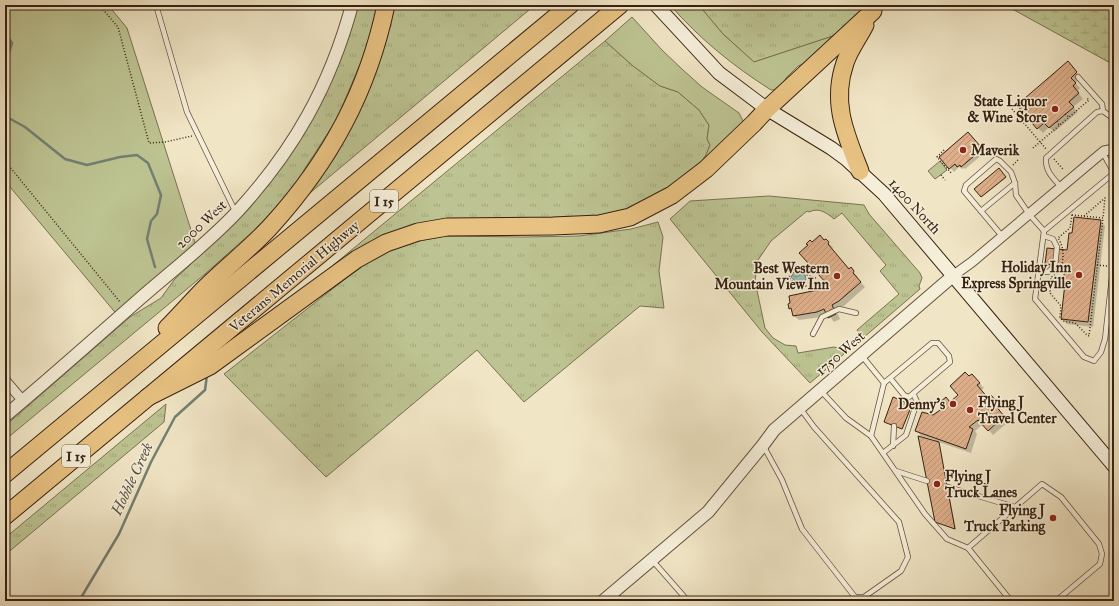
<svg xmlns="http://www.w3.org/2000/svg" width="1119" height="606" font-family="'IM FELL Great Primer',serif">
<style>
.grass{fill:url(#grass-tufts);stroke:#7a7252}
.wetland{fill:url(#wetland-marsh);stroke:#7a7252}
.green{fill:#bdc392;stroke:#7a7252}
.water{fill:url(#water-waves);stroke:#728073}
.shadow{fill:#0003}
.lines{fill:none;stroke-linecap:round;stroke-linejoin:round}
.stream{stroke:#728073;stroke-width:2.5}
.building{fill:url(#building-hatch);stroke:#372111}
.service-casing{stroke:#65523e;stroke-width:6}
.minor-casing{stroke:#65523e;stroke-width:11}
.tertiary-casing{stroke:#65523e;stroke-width:14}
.secondary-casing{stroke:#372111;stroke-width:15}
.motorway-casing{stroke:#372111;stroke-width:19}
.path{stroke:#372111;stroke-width:1.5;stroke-dasharray:1 2;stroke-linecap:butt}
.service{stroke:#f5eed9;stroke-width:4.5}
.minor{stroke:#f5eed9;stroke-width:9}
.tertiary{stroke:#f5eed9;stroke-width:12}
.secondary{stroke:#f5eed9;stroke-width:13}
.motorway{stroke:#e8c282;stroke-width:17}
.poi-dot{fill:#8f2418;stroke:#f5eed9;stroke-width:1.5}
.labels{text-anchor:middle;stroke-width:3;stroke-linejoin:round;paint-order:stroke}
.shield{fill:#f5eed9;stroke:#705e4d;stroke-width:1}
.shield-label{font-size:13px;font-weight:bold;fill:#372111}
.poi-label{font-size:14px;font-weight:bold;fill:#372111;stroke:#f5eed9;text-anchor:end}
.street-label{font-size:14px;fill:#372111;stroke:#f5eed9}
.water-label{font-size:15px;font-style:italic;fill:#555042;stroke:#f5eed9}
</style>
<defs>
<pattern id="grass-tufts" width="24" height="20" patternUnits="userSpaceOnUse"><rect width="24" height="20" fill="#bdc392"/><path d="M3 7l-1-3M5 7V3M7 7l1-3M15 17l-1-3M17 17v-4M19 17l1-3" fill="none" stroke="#a3a77d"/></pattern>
<pattern id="wetland-marsh" width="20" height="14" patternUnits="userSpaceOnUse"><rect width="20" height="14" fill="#bdc392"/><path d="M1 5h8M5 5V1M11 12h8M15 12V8" fill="none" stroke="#a3a77d"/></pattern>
<pattern id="water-waves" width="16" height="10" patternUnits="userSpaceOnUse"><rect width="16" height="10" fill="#9abfb4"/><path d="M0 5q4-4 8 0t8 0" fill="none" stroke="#7e9b91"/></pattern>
<pattern id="building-hatch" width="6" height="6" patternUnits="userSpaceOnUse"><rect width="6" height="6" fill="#deaf8a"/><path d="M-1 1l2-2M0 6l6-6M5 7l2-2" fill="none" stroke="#bf9676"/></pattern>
</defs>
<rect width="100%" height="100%" fill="#f0e5c5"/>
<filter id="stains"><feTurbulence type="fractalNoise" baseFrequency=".005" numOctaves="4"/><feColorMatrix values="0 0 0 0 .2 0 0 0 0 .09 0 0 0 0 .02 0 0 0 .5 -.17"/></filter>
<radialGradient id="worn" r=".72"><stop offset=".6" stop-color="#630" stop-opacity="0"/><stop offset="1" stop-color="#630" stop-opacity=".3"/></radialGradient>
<g class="grass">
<polygon points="356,5 378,5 373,28 365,52 337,119 304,170 299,181 283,201 260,225 205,274 5,440 5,426 130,317 161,298 174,280 229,228 281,168"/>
<polygon points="391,5 535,5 304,198"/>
<polygon points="701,5 867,5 862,12 839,34 754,62 723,34 702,9"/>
<polygon points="605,41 633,66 660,86 678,92 699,110 709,125 707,139 710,145 706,155 701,162 681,180 646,203 603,217 447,220 329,273 326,271"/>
<path d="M769 196 864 205 869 214 920 273 922 278 919 286 920 289 863 338 857 330 899 294 880 271 886 265 842 213 834 219C827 213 819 207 809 212L807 211 771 241 758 260 755 281 765 328 773 338 785 345 796 346 798 353 834 347 838 348 844 354 810 383 762 332 670 219 690 201Z"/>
<polygon points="658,222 663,237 659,271 664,308 640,306 524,402 477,350 326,477 224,374 363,265 392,250 419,241 446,236 522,237 579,236 631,229"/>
<polygon points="166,404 164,422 5,555 5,538"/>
</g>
<polygon class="wetland" points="1005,5 1114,5 1114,65"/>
<g class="green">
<polygon points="5,5 108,5 127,28 197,249 119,317 5,181"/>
<path d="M670 5H701L702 9 723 34 754 62 839 34 811 61 798 66 786 78 781 89 771 90C733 66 700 39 670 5Z"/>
<polygon points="632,17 662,50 683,70 702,87 739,113 743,121 739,128 701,162 706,155 710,145 707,139 709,125 699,110 678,92 660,86 633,66 605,41"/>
<polygon points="940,161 947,170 935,179 928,171"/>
</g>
<path class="water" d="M794 272 798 274H802L805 275 806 279 804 282C799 283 794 281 791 277Z"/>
<g class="shadow">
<polygon points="1072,67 1081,78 1075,83 1080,88 1077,91 1083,99 1073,107 1078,112 1054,132 1049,127 1043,133 1038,128"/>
<polygon points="971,137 983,151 981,153 982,155 965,169 964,168 962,169 959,167 954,172 940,157"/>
<polygon points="999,169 1006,178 982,197 976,189"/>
<polygon points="1100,221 1105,226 1093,327 1067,324 1062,319 1066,284 1064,282 1066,271 1051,269 1046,264 1068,252 1073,234"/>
<polygon points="826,240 833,248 832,249 850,270 851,269 858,277 857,278 865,287 844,306 836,310 840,319 834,322 828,314 822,317 799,320 794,316 793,311 790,308 828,284 812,243"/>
<polygon points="972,375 984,388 981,390 988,399 996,401 1001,408 999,410 1008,422 993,435 983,424 975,431 977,434 971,453 936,441 939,444 956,529 936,522 935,440 921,436 917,431 959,395 969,377"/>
<polygon points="911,405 903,429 885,422"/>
</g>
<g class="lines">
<g class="stream">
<polyline points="5,33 12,43 9,53 5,54"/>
<polyline points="5,116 25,127 65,159 87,165 120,157 137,155 148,163 161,195 157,214 151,221 147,239 155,267"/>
<polyline points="79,601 119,534 151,462 175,417 205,390 207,375"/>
</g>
</g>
<g class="building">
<polygon points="1068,61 1077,72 1071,78 1076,83 1073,86 1079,93 1069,102 1074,107 1049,128 1044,123 1037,129 1017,105"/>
<polygon points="968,132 981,147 978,149 980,151 961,167 960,165 957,167 955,164 949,169 939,157"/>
<polygon points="999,168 1006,177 981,197 974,189"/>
<polygon points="1074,217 1101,220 1088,322 1061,319 1065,283 1063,283 1065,267 1045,264 1047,248 1067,250 1069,233 1072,233"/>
<polygon points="820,235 824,240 826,239 829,242 828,244 849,269 851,267 854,271 853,273 861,282 839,301 832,305 836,314 828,318 824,309 817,312 793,316 791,308 789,309 788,304 790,303 789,296 817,290 827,284 799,253 808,245 806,244 810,240 812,242"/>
<polygon points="965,372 969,376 972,374 980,383 977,385 988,398 991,395 997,402 995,405 1004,416 988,431 978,420 969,427 973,429 966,449 915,431 922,412 933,415 943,408 939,403 946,397 950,402 958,395 950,386"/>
<polygon points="893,397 912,405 902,429 884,422"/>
<polygon points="918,436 939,442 955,529 935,522"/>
</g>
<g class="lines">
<defs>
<g id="service">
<polyline points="156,5 187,112 236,213"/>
<polyline points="1078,77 1102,104 1103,111"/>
<polyline points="1103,153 1114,173"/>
<polyline points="1114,173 1044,231 1035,299 1084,357 1094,361 1101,352 1105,339 1114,259"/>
<path d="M1061 187C1053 178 1045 171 1046 158L1097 112 1103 111 1114 119"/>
<polyline points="981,211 1015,183"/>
<polyline points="1002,236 964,191 966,185 996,159 1000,161 1011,172 1015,183 1016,195 1029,214 1044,231"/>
<polyline points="1038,271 1048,272 1055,266 1057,247 1053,239 1044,236"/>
<polyline points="813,334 822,317 839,309 856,313"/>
<polyline points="862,356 884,383 871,436 925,514 947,539 968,548 1011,601"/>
<polyline points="884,383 932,343 938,343 949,356 950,362 909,397 904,395 890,378"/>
<polyline points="821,391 846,418 871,436"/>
<polyline points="893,446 894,426"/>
<polyline points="764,447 782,480 802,529 855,597 864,597 901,571 908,557 899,522 814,427 800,408"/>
<polyline points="883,453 906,435 917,402 914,395"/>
<polyline points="896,471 927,481"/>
<polyline points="948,487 1015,507"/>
<polyline points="968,548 1042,484 1061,497 1099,544 1102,554 1100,564 1056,601"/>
<polyline points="652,560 688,601"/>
</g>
<g id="minor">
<polyline points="954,275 972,262 1104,151 1114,149"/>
<polyline points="5,380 23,401"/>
</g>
<g id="tertiary">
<path d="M5 416C49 379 92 341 135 303 169 273 206 245 237 212 294 150 330 86 352 5"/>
<polyline points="603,601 708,512 763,445 774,430 954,275"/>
</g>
<polyline id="secondary" points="656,5 719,73 767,109 831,148 846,159 884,194 1114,466"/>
<g id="motorway">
<path d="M860 171C846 135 831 103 845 63 849 50 859 37 865 25"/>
<path d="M167 328C180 315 192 301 205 288 226 267 251 248 271 226 330 161 368 91 386 5"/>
<polyline points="148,397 210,366 357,259 386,243 418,232 447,227 553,226 599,224 630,217 672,195 706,169 754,123 767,109 873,11"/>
<polyline points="5,474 570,5"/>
<polyline points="5,516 620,5"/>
</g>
</defs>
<use href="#service" class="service-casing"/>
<use href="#minor" class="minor-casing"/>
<use href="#tertiary" class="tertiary-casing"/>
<use href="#secondary" class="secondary-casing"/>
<use href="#motorway" class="motorway-casing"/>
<g class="path">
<polyline points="99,5 118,27 149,143 165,142 192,136"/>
<polyline points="1012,109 1046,149"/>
<polyline points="1065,114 1069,117"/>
<polyline points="1057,121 1059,125"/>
<polyline points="1023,122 1028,118"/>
<polyline points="1033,148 1089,100 1086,97"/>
<polyline points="944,150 937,157 952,174"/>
<polyline points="1054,159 1063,169"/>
<polyline points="5,161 120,302"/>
<polyline points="1013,165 1018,160"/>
<polyline points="941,175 945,180"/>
<path d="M1072 215 1103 218 1089 336 1087 335 1075 323 1063 321 1060 317 1061 306 1050 293 1051 277C1065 272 1066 249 1058 238L1070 228Z"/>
<polyline points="1084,216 1105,198 1103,218"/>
<polyline points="1097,265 1107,266"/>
<polyline points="815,289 793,282 789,278 790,274 795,271 816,278"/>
</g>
<use href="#service" class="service"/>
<use href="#minor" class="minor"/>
<use href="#tertiary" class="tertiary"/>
<use href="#secondary" class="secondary"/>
<use href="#motorway" class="motorway"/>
</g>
<g class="poi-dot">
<circle cx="1055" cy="109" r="4"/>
<circle cx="963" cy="150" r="4"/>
<circle cx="1079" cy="275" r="4"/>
<circle cx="837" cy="276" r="4"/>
<circle cx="953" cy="404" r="4"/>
<circle cx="970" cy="410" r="4"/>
<circle cx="937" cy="484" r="4"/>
<circle cx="1053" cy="518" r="4"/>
</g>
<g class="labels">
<g class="shield">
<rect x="370" y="190" width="28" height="22" rx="3"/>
<rect x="62" y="445" width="28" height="22" rx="3"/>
</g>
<g class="shield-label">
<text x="384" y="206">I 15</text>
<text x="76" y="461">I 15</text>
</g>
<g class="poi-label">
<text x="1047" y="106">State Liquor<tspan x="1047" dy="16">&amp; Wine Store</tspan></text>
<text x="971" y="155" text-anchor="start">Maverik</text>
<text x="1071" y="272">Holiday Inn<tspan x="1071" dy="16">Express Springville</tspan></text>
<text x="829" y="273">Best Western<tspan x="829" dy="16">Mountain View Inn</tspan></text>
<text x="978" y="407" text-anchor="start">Flying J<tspan x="978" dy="16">Travel Center</tspan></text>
<text x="945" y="409">Denny's</text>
<text x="945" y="481" text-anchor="start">Flying J<tspan x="945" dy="16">Truck Lanes</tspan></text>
<text x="1045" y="515">Flying J<tspan x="1045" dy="16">Truck Parking</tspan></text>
</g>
<g class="street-label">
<text transform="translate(915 206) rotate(48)" y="5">1400 North</text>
<text transform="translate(201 224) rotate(-43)" y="5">2000 West</text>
<text transform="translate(294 276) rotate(-40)" y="5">Veterans Memorial Highway</text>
<text transform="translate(840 353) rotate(-41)" y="5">1750 West</text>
</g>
<g class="water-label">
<text transform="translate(132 479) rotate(-65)" y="5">Hobble Creek</text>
</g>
</g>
<rect width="1119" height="606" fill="none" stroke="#f0e5c5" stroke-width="20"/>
<rect x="6" y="6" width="1107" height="594" fill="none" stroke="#372111" stroke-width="2"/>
<rect x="10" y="10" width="1099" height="586" fill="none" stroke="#372111"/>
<rect width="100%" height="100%" filter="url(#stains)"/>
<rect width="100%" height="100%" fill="url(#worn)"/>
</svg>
